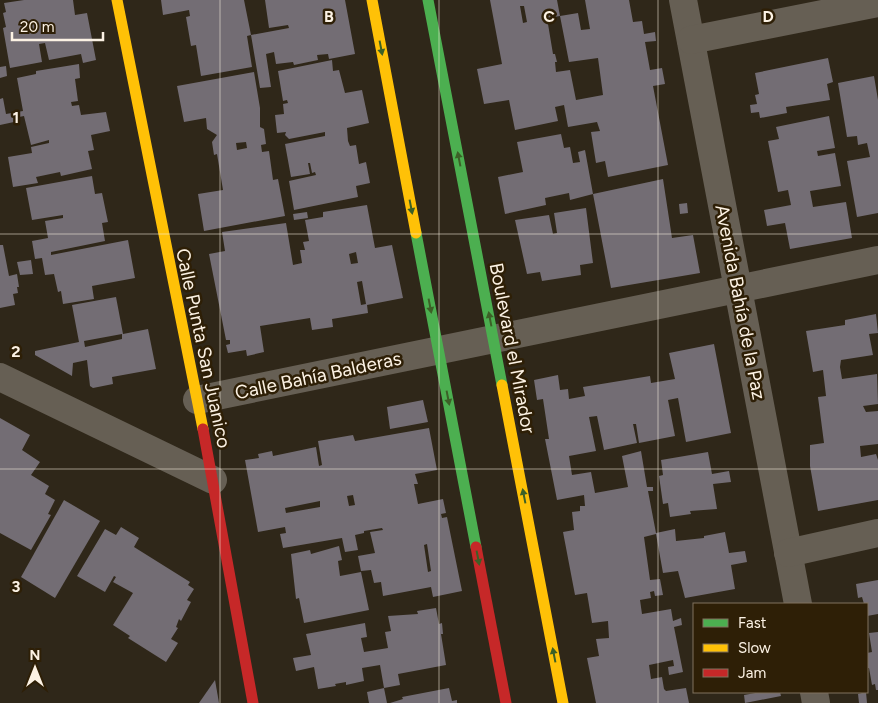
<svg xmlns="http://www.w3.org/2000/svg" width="878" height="703" font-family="Figtree,sans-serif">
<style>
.building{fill:#736d74;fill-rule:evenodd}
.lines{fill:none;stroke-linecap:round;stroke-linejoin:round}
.street{stroke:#665f54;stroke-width:28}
.fast{stroke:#4caf50;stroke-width:11}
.slow{stroke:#ffc107;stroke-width:11}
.jam{stroke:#c62828;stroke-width:11}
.oneway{fill:#3c6027}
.grid{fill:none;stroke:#fcf2e4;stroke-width:1;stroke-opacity:0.55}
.labels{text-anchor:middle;stroke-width:5;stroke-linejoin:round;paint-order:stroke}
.street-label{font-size:19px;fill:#fcf2e4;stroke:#2e1f06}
.grid-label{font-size:16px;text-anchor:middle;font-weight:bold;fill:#fcf2e4;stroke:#2e1f06;stroke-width:5;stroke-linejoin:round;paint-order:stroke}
</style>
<rect width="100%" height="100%" fill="#2f2719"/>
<g class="building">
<polygon points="24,0 73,0 75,15 87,13 96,60 83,63 81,54 49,60 45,43 39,44 42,62 10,68 3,28 6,27 3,13 6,12 4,3"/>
<polygon points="161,0 244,0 251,35 289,28 288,25 269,28 265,0 345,0 355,54 329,59 328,54 317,55 318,60 294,65 293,62 276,64 274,52 266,54 271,87 260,88 251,35 247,36 252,67 201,76 196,45 191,46 186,17 190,16 189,10 163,15"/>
<path d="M490 0H557L560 16 547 18 553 54H555L557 62H555L556 72 570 70 576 100 603 95 598 58 569 62 560 16 578 13 581 30 590 29 585 0H629L633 22 642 21 644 34 655 32 656 41 645 42 650 70 662 68 665 84 653 86 668 165 608 177 605 161 596 163 591 132 600 131 597 122 568 127 564 105 555 107 558 121 515 130 509 100 484 104 477 69 502 64ZM520 6H524L527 22 523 23Z"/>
<polygon points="828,58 833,82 827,84 830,100 786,107 787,113 760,118 759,112 751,113 750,105 757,104 755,95 759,94 755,73"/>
<polygon points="332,60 333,71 339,70 345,93 362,90 369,123 347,128 348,141 350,146 356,145 359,164 366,162 370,183 356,186 358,197 294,210 289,181 316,175 315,172 312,173 310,163 308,163 310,174 291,177 285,144 325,136 325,132 289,139 285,135 286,132 277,133 275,115 284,114 283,104 288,103 287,100 283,101 278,71"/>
<polygon points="79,64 80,78 75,79 78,101 71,102 72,106 79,105 81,115 106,112 110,131 91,135 94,150 88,151 92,169 61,176 60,172 36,177 38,183 13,187 8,157 32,153 31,147 49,143 49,140 31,145 24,116 19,117 19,120 14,122 0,125 0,99 3,98 6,114 23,111 17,78 36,74 36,71"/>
<polygon points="6,66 7,76 0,78 0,67"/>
<path d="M254 72 260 108V127L264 129 266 144 261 145 262 152 269 151 273 180 278 179 285 216 204 231 198 194 223 190 217 154 214 155 212 142 217 135 207 129 206 118 184 122 177 86ZM246 142 247 148 237 150 236 143Z"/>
<polygon points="874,76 878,100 878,213 857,217 847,161 870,157 867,143 858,145 857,136 847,137 838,83"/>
<polygon points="829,116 835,148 817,151 818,156 835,153 841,186 810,191 813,207 846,202 852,238 790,249 785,223 767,226 765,215 764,210 791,205 788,190 778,192 768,141 779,139 776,127"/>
<polygon points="561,134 564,148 570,147 573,163 580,162 578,152 585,150 593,194 570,200 569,193 545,198 546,205 505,214 498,177 523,172 517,142"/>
<polygon points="92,176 95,194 102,193 108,222 102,223 105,241 51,252 51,255 128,240 135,278 92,286 94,299 63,304 61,291 58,292 54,274 45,275 42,258 35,259 32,241 48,238 45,221 63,218 63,215 32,220 26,188"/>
<polygon points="663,179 672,238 693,235 700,273 611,288 593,194"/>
<polygon points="687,203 688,213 680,214 679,204"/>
<path d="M367 205 375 248 392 245 403 298 367 305 368 313 332 319 333 327 312 330 310 318 260 326 264 352 247 356 246 350 228 353 226 345 230 344V340H226L209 254 225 251 222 232 286 223 293 265 302 263 300 250H305L303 242 309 241 305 220 323 217V212ZM356 252 358 263 351 264 349 254ZM362 281 366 304 361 305 357 282Z"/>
<polygon points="586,208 593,263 580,265 581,275 542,281 540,272 527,274 515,220 549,215 553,234 557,233 554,213"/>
<polygon points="307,212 308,218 294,220 293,214"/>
<polygon points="0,245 3,245 9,276 17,274 19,287 17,287 18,293 13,294 15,305 0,308"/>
<polygon points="31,260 33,274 20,275 17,262"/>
<path d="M116 297 123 334 148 329 156 369 112 377 113 384 93 388 90 386 87 360 73 363 72 376 35 355V351L79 342 72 305ZM122 334V339L85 347 84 341Z"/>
<polygon points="876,314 878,333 869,334 873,355 841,360 840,367 842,379 877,374 878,404 863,406 866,412 878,411 878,444 860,446 861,457 876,454 878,460 878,500 818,511 810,466 810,445 824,443 818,397 826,396 823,370 813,372 806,331 845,325 845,320"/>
<polygon points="714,344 731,433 686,442 678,398 668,400 675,436 639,443 636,424 633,424 637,443 604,450 597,416 589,417 596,451 569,456 572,475 591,472 595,493 628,487 622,456 641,451 647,487 653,487 653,491 648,491 656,533 675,529 676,541 704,538 704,536 725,532 729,553 745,551 747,562 731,565 735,589 685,598 678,571 663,573 656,534 644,537 650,580 660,579 663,595 655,596 654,591 650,592 651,598 640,600 642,614 671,609 673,621 681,618 682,625 674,627 683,672 669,675 668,667 674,666 673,660 649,665 651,679 662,677 664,689 666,691 686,688 689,703 596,703 587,658 599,656 596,639 609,638 608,621 592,623 587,593 575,595 563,532 574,530 572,512 580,511 580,506 585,506 584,495 557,500 545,439 549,439 543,399 537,400 534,380 558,375 560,390 568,389 569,399 585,396 583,387 650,376 651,383 675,379 669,353"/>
<polygon points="423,400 428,422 390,429 387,407"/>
<polygon points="0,418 30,435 22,450 40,462 31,475 49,486 45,494 55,500 48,514 51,515 31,550 0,533"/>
<path d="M429 428 437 470 415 474 418 484H414L418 504 443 499 446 513 441 514 442 518 447 517 462 591 433 597 431 587 383 596 381 582 374 583 371 570 361 571 358 556 375 553 370 532 383 530 382 528 364 531V533L355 535 358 550 345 552 342 538 283 548 280 534 286 533 285 527 258 532 245 460 259 458 258 454 272 451 273 456 316 447 319 466 322 465 318 441 353 435 355 441ZM353 495 355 505 349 506 347 496ZM320 501V507L286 513 285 508ZM427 544 431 571 428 572 424 545Z"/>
<polygon points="708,452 712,474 729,471 731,482 713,484 717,509 690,511 691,514 670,517 668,503 663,504 659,476 663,475 661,460"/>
<polygon points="64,500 100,521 55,598 21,577"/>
<polygon points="121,527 139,538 134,547 190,582 188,585 194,589 187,600 191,602 181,621 179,619 176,627 178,628 171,639 178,643 166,662 128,638 130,636 113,625 133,593 113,582 116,577 114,576 105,592 77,576 105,529 116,535"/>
<polygon points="339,546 342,560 338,561 340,576 361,572 369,610 304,623 299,598 296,599 291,554 310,550 311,554"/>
<polygon points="878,580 878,614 867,616 867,604 864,604 862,597 858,598 856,584"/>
<polygon points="436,608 439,624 442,623 443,634 441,634 446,665 398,674 400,685 384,688 380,665 362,668 364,681 346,685 346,682 335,684 336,686 318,689 314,667 296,671 293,658 311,655 306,634 365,623 367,637 361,638 364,652 388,648 385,632 391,631 388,616 418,614 417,611"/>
<polygon points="878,632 878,690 876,690 875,684 872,685 869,668 867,668 867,653 872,652 869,633"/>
<polygon points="215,680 219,703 199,703"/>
<polygon points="384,688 387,703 369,703 367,692"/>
<polygon points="449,688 452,701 457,700 457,703 390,703 403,699 402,697"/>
<polygon points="761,692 780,692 781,696 745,703 744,695"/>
<polygon points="866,692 867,703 859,703 858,694"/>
</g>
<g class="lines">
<g class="street">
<polyline points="683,0 798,604"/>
<polyline points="691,40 878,3"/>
<polyline points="0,377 213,480"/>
<polyline points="197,400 878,260"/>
<polyline points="788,553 878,533"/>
<polyline points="814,692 816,703"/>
</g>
<g class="fast">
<polyline points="428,0 502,385"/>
<polyline points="416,233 476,547"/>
</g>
<g class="slow">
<polyline points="117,0 203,429"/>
<polyline points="372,0 416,233"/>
<polyline points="502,385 563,703"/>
</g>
<g class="jam">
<polyline points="203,429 253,703"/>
<polyline points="476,547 506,703"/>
</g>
</g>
<defs><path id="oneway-solid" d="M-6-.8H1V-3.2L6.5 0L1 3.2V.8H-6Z" transform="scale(1.25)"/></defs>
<g class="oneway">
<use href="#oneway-solid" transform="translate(381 48) rotate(79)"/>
<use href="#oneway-solid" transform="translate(459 159) rotate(-101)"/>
<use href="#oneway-solid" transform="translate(411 207) rotate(79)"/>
<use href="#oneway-solid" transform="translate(430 306) rotate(79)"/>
<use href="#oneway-solid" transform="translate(490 319) rotate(-101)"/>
<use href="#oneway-solid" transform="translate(448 398) rotate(79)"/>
<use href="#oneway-solid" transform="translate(524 496) rotate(-101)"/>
<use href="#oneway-solid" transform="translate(478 558) rotate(79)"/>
<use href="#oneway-solid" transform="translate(554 655) rotate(-101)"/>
</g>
<path class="grid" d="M220 0V703M439 0V703M658 0V703M0 234H878M0 469H878"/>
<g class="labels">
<g class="street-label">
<text transform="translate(741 302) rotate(79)" y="7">Avenida Bahía de la Paz</text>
<text transform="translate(204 348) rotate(78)" y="7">Calle Punta San Juanico</text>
<text transform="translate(513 348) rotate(79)" y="7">Boulevard el Mirador</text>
<text transform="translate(318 375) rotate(-12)" y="7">Calle Bahía Balderas</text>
</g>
</g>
<g class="grid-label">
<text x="329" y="22">B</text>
<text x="549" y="22">C</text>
<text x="768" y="22">D</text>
<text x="16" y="123">1</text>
<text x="16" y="357">2</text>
<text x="16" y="592">3</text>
</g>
<rect x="693" y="603" width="175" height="90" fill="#2e1f06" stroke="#80735f"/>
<rect x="703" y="619" width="25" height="8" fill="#4caf50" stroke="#80735f"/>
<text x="738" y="628" font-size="15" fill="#fcf2e4">Fast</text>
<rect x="703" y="644" width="25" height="8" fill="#ffc107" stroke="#80735f"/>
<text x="738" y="653" font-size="15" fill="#fcf2e4">Slow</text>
<rect x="703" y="669" width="25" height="8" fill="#c62828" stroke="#80735f"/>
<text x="738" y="678" font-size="15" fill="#fcf2e4">Jam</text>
<g transform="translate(35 668)" stroke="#2e1f06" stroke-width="4" paint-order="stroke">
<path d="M0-4L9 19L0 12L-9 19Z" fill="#fcf2e4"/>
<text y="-8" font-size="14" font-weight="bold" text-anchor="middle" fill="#fcf2e4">N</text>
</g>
<path d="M12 32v8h91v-8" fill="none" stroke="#fcf2e4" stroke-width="2.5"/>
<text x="20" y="32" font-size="15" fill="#fcf2e4" stroke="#2e1f06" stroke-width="4" paint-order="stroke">20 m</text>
</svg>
